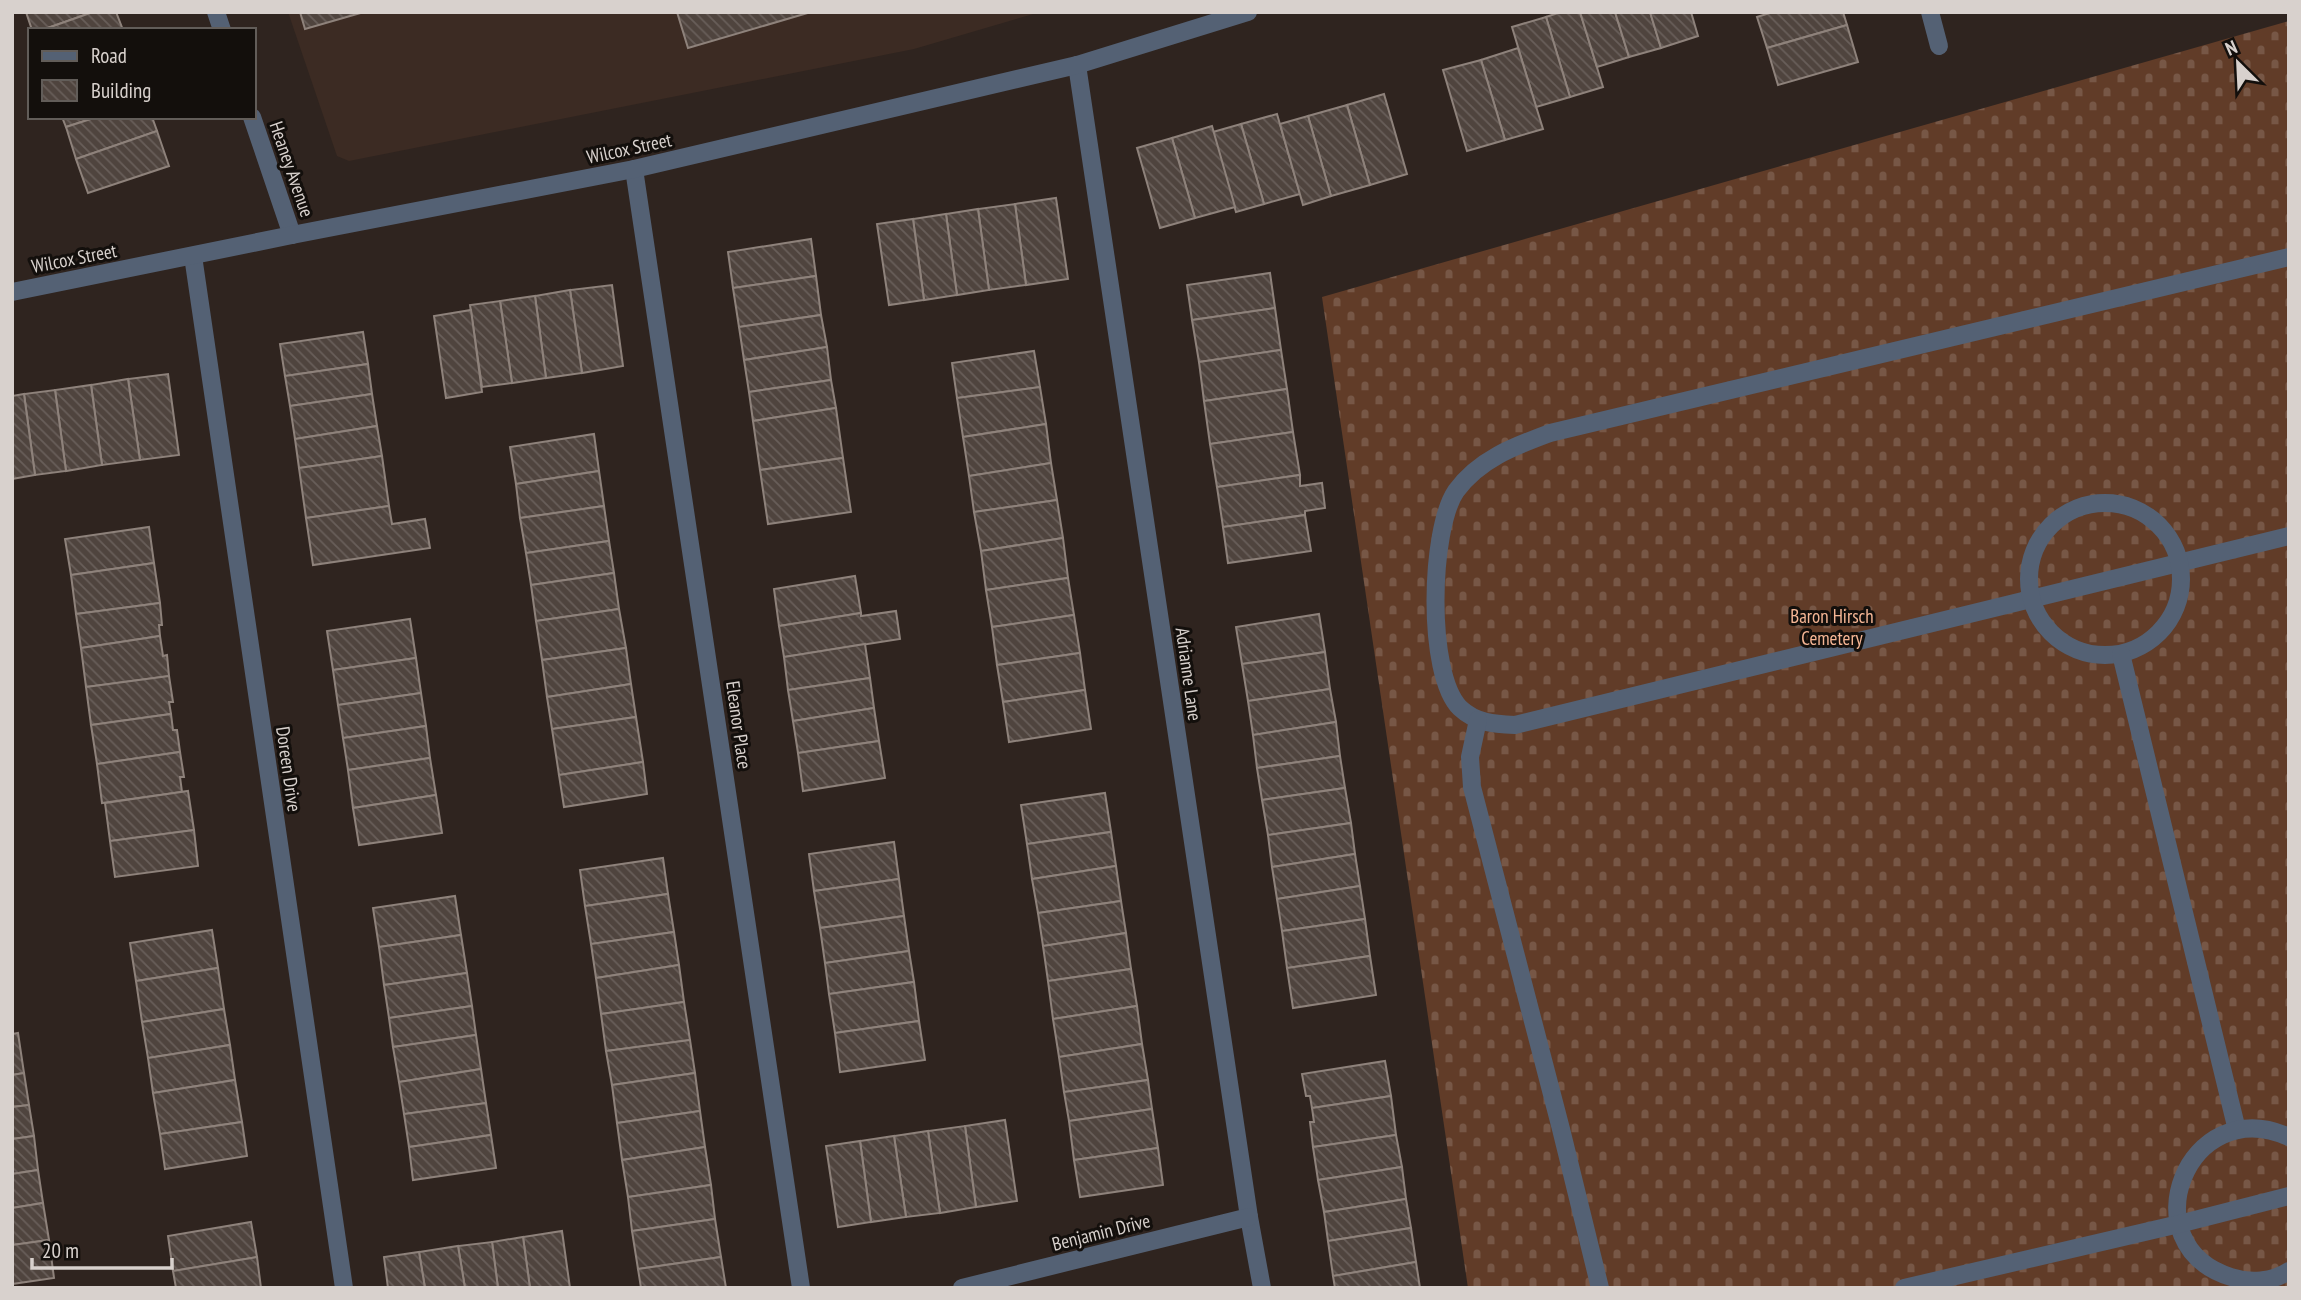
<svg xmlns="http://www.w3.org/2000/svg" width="2301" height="1300" font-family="'PT Sans Narrow',sans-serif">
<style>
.built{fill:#3c2b23}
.cemetery{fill:url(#cemetery-stones)}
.building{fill:url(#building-back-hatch);stroke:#8e827b;stroke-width:2}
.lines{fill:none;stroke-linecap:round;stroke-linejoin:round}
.lane{stroke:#546174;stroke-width:18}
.street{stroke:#546174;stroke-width:18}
.labels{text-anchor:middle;stroke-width:6;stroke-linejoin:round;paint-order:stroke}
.street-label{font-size:19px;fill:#d8d1cd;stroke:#130f0c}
.park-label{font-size:19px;fill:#f6b695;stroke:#130f0c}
</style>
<defs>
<pattern id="cemetery-stones" width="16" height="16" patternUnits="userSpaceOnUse" patternTransform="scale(1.75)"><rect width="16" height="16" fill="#613c28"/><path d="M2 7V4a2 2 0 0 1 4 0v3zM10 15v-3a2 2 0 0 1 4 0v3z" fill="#775746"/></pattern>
<pattern id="building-back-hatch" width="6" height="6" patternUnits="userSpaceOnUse" patternTransform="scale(1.75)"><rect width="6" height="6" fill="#4f443e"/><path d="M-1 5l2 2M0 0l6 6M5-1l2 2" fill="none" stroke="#685e59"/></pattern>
</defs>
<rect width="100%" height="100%" fill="#2f241f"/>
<polygon class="built" points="288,12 1040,12 914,49 349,161 337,156"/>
<polygon class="cemetery" points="2289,21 2289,1288 1468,1288 1322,297"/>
<g class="building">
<polygon points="26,12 93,12 42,30 32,30"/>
<polygon points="93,12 116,12 123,30 42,30"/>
<polygon points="300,12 364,12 305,29"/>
<polygon points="677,12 811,12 688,48"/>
<polygon points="1561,12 1580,12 1603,87 1570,97 1546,17"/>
<polygon points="1580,12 1615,12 1629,57 1597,67"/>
<polygon points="1615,12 1650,12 1661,48 1629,57"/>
<polygon points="1650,12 1691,12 1698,36 1661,48"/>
<polygon points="1773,12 1843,12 1847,25 1767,48 1757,17"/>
<polygon points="1546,17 1570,97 1536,107 1512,27"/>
<polygon points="1847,25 1858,62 1778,85 1767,48"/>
<polygon points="1518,48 1543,129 1505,140 1481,60"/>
<polygon points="1481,60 1505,140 1467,151 1443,70"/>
<polygon points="1384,94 1407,174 1370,185 1347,105"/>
<polygon points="1347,105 1370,185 1331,196 1308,116"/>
<polygon points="1277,114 1300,194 1264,204 1241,124"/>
<polygon points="1308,116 1331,196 1303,205 1280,124"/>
<polygon points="62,117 97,117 66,127"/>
<polygon points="97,117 152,117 157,131 76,159 66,127"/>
<polygon points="1241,124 1264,204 1236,212 1213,132"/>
<polygon points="1212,126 1235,207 1195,218 1172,138"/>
<polygon points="157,131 169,166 88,193 76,159"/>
<polygon points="1172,138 1195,218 1160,228 1137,148"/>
<polygon points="1056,198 1068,279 1026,285 1015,204"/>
<polygon points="1015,204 1026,285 989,290 978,209"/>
<polygon points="978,209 989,290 957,295 946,214"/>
<polygon points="946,214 957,295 924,300 913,219"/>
<polygon points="913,219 924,300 889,305 877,224"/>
<polygon points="811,239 816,276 733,288 728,252"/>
<polygon points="1270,273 1275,308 1192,320 1187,285"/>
<polygon points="816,276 821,315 739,327 733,288"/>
<polygon points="612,285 623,366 582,373 570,290"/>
<polygon points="570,290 582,373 546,378 535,296"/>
<polygon points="535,296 546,378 512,383 500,301"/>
<polygon points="500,301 512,383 482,387 470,305"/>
<polygon points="1275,308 1281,350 1199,362 1192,320"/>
<polygon points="471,310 482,392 446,398 434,316"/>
<polygon points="821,315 827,347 744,360 739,327"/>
<polygon points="363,332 368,364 285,376 280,344"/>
<polygon points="827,347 831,380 749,392 744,360"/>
<polygon points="1281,350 1287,389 1204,401 1199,362"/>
<polygon points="1034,351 1040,387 957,398 952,363"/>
<polygon points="368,364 372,394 290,406 285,376"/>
<polygon points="168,374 179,455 140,460 128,379"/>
<polygon points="128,379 140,460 102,465 91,385"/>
<polygon points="831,380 836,408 753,421 749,392"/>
<polygon points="91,385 102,465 66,471 55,390"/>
<polygon points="1040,387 1046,424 963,437 957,398"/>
<polygon points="1287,389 1293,432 1210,444 1204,401"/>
<polygon points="55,390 66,471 35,475 24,394"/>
<polygon points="24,394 35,475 12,479 12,396"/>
<polygon points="372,394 377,426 295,439 290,406"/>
<polygon points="836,408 843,458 760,470 753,421"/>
<polygon points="1046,424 1051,463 969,476 963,437"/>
<polygon points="377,426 382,456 299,468 295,439"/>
<polygon points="1293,432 1300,475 1217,487 1210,444"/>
<polygon points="594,434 599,471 516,484 510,447"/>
<polygon points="382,456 389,506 306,518 299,468"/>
<polygon points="843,458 851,512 768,524 760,470"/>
<polygon points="1051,463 1057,500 974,512 969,476"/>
<polygon points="599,471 604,506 520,518 516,484"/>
<polygon points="1300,475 1300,486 1322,483 1325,508 1305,511 1305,515 1223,527 1217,487"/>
<polygon points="1057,500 1063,538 981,551 974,512"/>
<polygon points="389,506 392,524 425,519 430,548 313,565 306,518"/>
<polygon points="604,506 609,541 526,553 520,518"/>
<polygon points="1305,515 1311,551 1228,563 1223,527"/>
<polygon points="149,527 154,563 71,575 65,539"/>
<polygon points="1063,538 1068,578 986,590 981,551"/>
<polygon points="609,541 614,573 531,585 526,553"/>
<polygon points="154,563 160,603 76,614 71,575"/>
<polygon points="614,573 619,609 536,621 531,585"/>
<polygon points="855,576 861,613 779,626 774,589"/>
<polygon points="1068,578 1074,615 992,627 986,590"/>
<polygon points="160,603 162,625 159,625 160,636 81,648 76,614"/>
<polygon points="619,609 626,648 542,660 536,621"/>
<polygon points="896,611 900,639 784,657 779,626 861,613 861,616"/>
<polygon points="1319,614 1325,652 1242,664 1236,627"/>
<polygon points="1074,615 1080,653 997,665 992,627"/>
<polygon points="410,619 416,658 333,670 327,631"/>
<polygon points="160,636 163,656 167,655 169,676 86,687 81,648"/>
<polygon points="865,644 870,678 788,690 784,657"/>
<polygon points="626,648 631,684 547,697 542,660"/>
<polygon points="1325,652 1330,689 1248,701 1242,664"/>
<polygon points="1080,653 1085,690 1003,702 997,665"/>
<polygon points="416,658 421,693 338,705 333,670"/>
<polygon points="169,676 173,702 169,702 171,714 91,725 86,687"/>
<polygon points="870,678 874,708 793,721 788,690"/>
<polygon points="631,684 636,717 552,729 547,697"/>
<polygon points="1330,689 1336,722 1253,735 1248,701"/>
<polygon points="1085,690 1091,729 1009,742 1003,702"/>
<polygon points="421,693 426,726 343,738 338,705"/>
<polygon points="874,708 879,741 798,753 793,721"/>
<polygon points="171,714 173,730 177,730 180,752 97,764 91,725"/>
<polygon points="636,717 643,762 559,775 552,729"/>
<polygon points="1336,722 1340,756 1257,768 1253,735"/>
<polygon points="426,726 430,758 348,770 343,738"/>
<polygon points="879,741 885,778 803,791 798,753"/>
<polygon points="180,752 184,777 180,777 182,792 102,803 97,764"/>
<polygon points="1340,756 1345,788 1262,800 1257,768"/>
<polygon points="430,758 436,795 353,808 348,770"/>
<polygon points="643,762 647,794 564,807 559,775"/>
<polygon points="1345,788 1351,823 1268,835 1262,800"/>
<polygon points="188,791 194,830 110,841 105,803"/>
<polygon points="1105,793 1111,832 1027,844 1021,805"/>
<polygon points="436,795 442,833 359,845 353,808"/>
<polygon points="1351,823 1355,854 1272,867 1268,835"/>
<polygon points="194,830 198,866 115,877 110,841"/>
<polygon points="1111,832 1116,866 1032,879 1027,844"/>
<polygon points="894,842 899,879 814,891 809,854"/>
<polygon points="1355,854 1360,886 1277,899 1272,867"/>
<polygon points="663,858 668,894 585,906 580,870"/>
<polygon points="1116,866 1121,901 1038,913 1032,879"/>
<polygon points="899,879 904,916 820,928 814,891"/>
<polygon points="1360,886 1365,919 1282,931 1277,899"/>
<polygon points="668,894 674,932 591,944 585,906"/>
<polygon points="455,896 461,935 379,947 373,908"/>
<polygon points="1121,901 1126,933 1043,946 1038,913"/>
<polygon points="904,916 909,951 825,963 820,928"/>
<polygon points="1365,919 1370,956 1287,968 1282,931"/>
<polygon points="212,930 218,968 136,981 130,943"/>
<polygon points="674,932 679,965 596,978 591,944"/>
<polygon points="1126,933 1131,969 1048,981 1043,946"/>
<polygon points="461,935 467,973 384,985 379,947"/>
<polygon points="909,951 914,982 829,994 825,963"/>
<polygon points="1370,956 1376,995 1293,1008 1287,968"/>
<polygon points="679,965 684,1002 601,1014 596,978"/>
<polygon points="218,968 224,1009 142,1022 136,981"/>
<polygon points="1131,969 1137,1006 1053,1019 1048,981"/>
<polygon points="467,973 472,1006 389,1018 384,985"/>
<polygon points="914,982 919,1021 835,1033 829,994"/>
<polygon points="684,1002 690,1040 606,1051 601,1014"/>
<polygon points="472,1006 476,1035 393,1047 389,1018"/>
<polygon points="1137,1006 1142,1044 1059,1057 1053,1019"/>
<polygon points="224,1009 230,1045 148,1058 142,1022"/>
<polygon points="919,1021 925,1060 840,1072 835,1033"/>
<polygon points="18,1033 24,1073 12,1075 12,1034"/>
<polygon points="476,1035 481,1069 399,1082 393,1047"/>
<polygon points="690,1040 695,1073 612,1085 606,1051"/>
<polygon points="1142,1044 1148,1080 1064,1092 1059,1057"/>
<polygon points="230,1045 235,1080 153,1093 148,1058"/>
<polygon points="1385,1061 1391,1096 1312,1108 1310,1096 1306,1096 1302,1074"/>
<polygon points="481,1069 486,1103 404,1114 399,1082"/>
<polygon points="24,1073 29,1105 12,1107 12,1075"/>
<polygon points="695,1073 700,1111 617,1123 612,1085"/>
<polygon points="235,1080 242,1122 160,1134 153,1093"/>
<polygon points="1148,1080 1152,1109 1069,1121 1064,1092"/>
<polygon points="1391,1096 1396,1135 1313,1147 1310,1122 1314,1122 1312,1108"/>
<polygon points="486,1103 491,1135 409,1147 404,1114"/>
<polygon points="29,1105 34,1136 12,1139 12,1107"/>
<polygon points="1152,1109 1158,1148 1074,1160 1069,1121"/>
<polygon points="700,1111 705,1147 622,1160 617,1123"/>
<polygon points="1005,1120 1017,1201 976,1207 965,1126"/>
<polygon points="242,1122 247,1156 165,1169 160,1134"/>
<polygon points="965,1126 976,1207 940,1213 928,1131"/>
<polygon points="928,1131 940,1213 906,1217 894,1136"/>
<polygon points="491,1135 496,1168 413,1180 409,1147"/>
<polygon points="1396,1135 1402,1167 1318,1180 1313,1147"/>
<polygon points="34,1136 38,1170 12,1174 12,1139"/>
<polygon points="894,1136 906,1217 871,1222 860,1141"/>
<polygon points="860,1141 871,1222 838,1227 826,1146"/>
<polygon points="705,1147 711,1185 628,1197 622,1160"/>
<polygon points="1158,1148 1163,1185 1080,1197 1074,1160"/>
<polygon points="1402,1167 1406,1199 1324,1212 1318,1180"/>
<polygon points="38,1170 43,1203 12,1208 12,1174"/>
<polygon points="711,1185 715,1219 632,1231 628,1197"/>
<polygon points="1406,1199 1411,1228 1328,1241 1324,1212"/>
<polygon points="43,1203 49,1240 12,1245 12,1208"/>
<polygon points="715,1219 721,1257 638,1269 632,1231"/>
<polygon points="251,1222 257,1257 173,1271 168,1236"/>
<polygon points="1411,1228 1416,1262 1333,1276 1328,1241"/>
<polygon points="562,1231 570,1288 530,1288 523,1237"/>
<polygon points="523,1237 530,1288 498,1288 492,1242"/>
<polygon points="49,1240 54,1278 12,1284 12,1245"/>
<polygon points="492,1242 498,1288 465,1288 458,1246"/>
<polygon points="458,1246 465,1288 425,1288 419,1252"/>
<polygon points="419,1252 425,1288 388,1288 384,1257"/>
<polygon points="257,1257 261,1288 176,1288 173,1271"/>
<polygon points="721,1257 726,1288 641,1288 638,1269"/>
<polygon points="1416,1262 1420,1288 1335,1288 1333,1276"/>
</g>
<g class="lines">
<g class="lane">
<path d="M2289 257 1550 433C1515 446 1479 459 1456 491 1430 529 1426 674 1460 708 1476 723 1494 724 1515 725L2289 536"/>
<circle cx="2105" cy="579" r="76"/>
<polyline points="2121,654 2237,1130"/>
<polyline points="1478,720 1470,757 1472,787 1561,1129 1600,1288"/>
<path d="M2289 1137C2187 1091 2128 1245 2231 1277 2249 1283 2273 1282 2289 1271"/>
<polyline points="1904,1288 2179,1224 2289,1196"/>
</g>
<g class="street">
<polyline points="216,12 222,30"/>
<polyline points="1930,12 1939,46"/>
<polyline points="1077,65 1249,1217 1262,1288"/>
<polyline points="252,117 292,235"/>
<polyline points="634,169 801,1288"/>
<polyline points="193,256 344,1288"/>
<polyline points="12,292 292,235 634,169 1077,65 1248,12"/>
<polyline points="962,1288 1249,1217"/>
</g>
</g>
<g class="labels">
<g class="street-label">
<text transform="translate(629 148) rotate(-12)" y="7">Wilcox Street</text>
<text transform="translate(292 169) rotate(71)" y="7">Heaney Avenue</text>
<text transform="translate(74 258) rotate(-11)" y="7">Wilcox Street</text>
<text transform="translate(1189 674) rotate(82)" y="7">Adrianne Lane</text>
<text transform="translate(739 725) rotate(82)" y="7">Eleanor Place</text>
<text transform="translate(289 769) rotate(82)" y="7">Doreen Drive</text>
<text transform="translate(1101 1232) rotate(-14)" y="7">Benjamin Drive</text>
</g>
<g class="park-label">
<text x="1832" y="623">Baron Hirsch<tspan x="1832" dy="22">Cemetery</tspan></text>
</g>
</g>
<rect width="2301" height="1300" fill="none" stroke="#d8d1cd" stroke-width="28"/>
<rect x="28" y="28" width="228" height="91" fill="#130f0c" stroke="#625d59" stroke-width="2"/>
<rect x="42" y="51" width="35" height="10" fill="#546174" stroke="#625d59" stroke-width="2"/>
<text x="91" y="63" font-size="21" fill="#d8d1cd">Road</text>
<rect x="42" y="80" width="35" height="21" fill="url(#building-back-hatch)" stroke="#625d59" stroke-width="2"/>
<text x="91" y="98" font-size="21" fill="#d8d1cd">Building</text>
<g transform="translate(2238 63) rotate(336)" stroke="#130f0c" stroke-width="5" paint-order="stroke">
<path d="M0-5L12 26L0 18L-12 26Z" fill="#d8d1cd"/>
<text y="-10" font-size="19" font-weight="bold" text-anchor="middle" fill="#d8d1cd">N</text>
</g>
<path d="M32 1258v10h140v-10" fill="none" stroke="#d8d1cd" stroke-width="3.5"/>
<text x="42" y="1258" font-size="21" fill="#d8d1cd" stroke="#130f0c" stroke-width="5" paint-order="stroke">20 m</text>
</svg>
